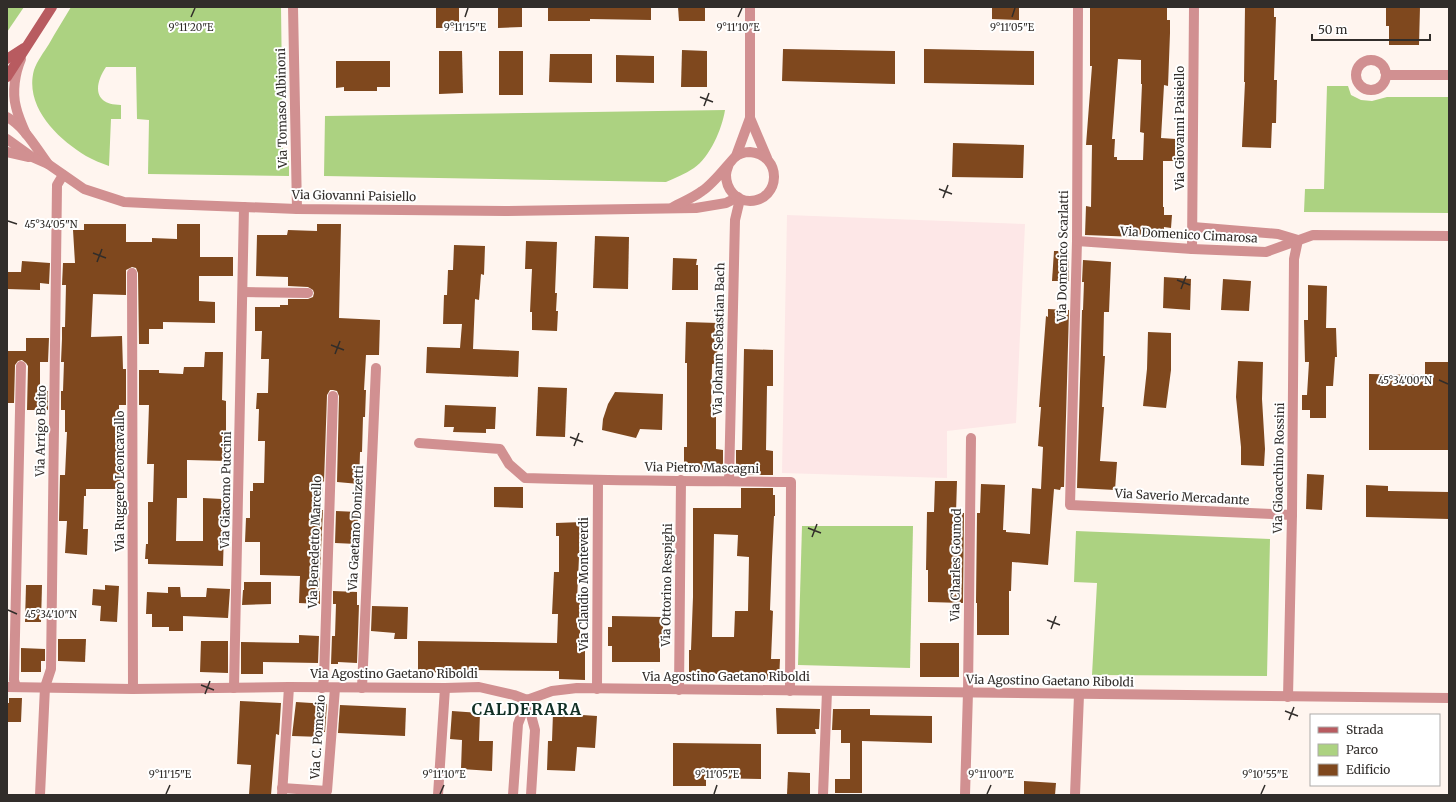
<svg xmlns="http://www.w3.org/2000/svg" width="1456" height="802" font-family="Merriweather,serif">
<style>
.education{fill:#fde7e7}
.green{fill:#acd281}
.building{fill:#7f481e;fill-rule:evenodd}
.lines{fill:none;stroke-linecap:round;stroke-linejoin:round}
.street{stroke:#d19091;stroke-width:10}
.secondary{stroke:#b85b60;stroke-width:10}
.ticks{fill:none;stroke:#312d2a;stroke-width:1.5}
.labels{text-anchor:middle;stroke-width:4;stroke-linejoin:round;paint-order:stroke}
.street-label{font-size:12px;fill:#312d2a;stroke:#fff}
.district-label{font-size:16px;font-weight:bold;letter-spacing:1px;fill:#123026;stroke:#fff}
.ticks-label{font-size:10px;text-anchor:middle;fill:#312d2a;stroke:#fff;stroke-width:4;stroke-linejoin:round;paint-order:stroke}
</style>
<rect width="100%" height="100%" fill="#fff5ef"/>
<polygon class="education" points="787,215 1025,224 1016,423 947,431 947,478 782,473"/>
<g class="green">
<polygon points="7,7 24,7 7,32"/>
<path d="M71 7H281L283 158H289V176L148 174 149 120 137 119 136 67H106C94 85 93 105 121 105V119H111L109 166C101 163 93 160 86 156 58 139 24 107 34 70 37 61 44 52 49 44 56 31 64 19 71 7Z"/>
<polygon points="1327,86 1348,86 1351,95 1361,100 1372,101 1387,97 1449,97 1449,213 1304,212 1305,189 1324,189"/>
<path d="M725 110C722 129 710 157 694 168 685 174 675 178 666 182L324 176 325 116Z"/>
<polygon points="802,526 913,526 910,668 798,665"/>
<polygon points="1076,531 1270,539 1267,676 1092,675 1097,583 1074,582"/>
</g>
<g class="building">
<rect x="436" y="7" width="23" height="21"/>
<polygon points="498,7 522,7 522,27 498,28"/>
<polygon points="548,7 651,7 651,20 590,19 590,21 548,21"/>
<polygon points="678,7 705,7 705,21 679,21"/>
<polygon points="992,7 1019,7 1019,20 992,19"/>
<path d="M1090 7H1167V20H1170V33L1168 86 1164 85 1161 138 1176 139 1175 161H1163V207H1164V215H1172L1171 228 1164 227 1163 238 1085 235 1086 206 1091 207 1092 145H1086L1092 66H1090ZM1118 59 1141 60V84H1142L1140 132 1144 133 1143 160H1117V157H1114L1115 139H1112Z"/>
<polygon points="1245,7 1274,7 1274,17 1276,17 1274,80 1277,80 1276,123 1272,123 1271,148 1242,147 1245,82 1244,82"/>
<polygon points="1386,7 1420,7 1419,45 1389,45 1389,26 1386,26"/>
<polygon points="783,49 895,51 895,84 782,81"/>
<polygon points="924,49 1034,51 1034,85 924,83"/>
<polygon points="682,50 707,51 707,87 681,87"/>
<polygon points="439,51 462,51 463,93 439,94"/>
<rect x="499" y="51" width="24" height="44"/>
<polygon points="550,54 592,54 592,83 549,82"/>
<polygon points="616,55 654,56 654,83 616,82"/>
<polygon points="336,61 390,61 390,87 377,87 377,91 344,91 344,87 336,88"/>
<polygon points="953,143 1024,145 1023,178 952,177"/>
<polygon points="84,224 126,224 126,242 152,242 152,238 177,239 177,224 200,224 200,257 233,257 233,276 199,276 199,301 215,302 215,323 163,322 163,329 149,329 149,344 139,344 138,273 136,268 132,267 126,270 126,295 93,294 91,337 122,336 123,369 126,369 126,405 119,405 119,455 121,455 120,489 86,489 86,496 84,496 83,529 88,529 87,555 65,553 67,521 59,521 60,475 65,475 67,432 65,432 65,410 61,410 61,391 63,391 64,362 61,362 62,339 62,327 65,327 66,285 62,285 63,263 75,263 73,230 84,230"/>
<polygon points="317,224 341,224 339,318 380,320 379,355 366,355 364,390 366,390 365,417 363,417 362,452 360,452 359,484 337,482 339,396 337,391 333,390 330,390 327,395 324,482 323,481 321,510 323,510 319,591 320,591 320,604 299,603 300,576 260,575 260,542 245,542 246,518 250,518 250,491 253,491 253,483 264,483 265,441 258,441 259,409 256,409 257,393 268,393 269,359 261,359 262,331 255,331 255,307 280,307 280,305 288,305 288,299 308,299 313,297 314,293 313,290 308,287 288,286 288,277 256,276 257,235 287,235 288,230 317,231"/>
<polygon points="595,236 629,237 628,289 593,288"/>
<polygon points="526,241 557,242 555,293 557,293 556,311 558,311 557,331 532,330 532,312 530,312 532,269 525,269"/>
<polygon points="454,245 485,246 484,275 481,274 479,300 475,299 473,349 519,351 518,377 426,373 427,347 460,348 462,324 443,324 444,295 447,295 448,270 453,270"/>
<polygon points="1054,251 1069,251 1069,281 1052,281"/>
<polygon points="673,258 697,259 696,265 698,265 698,290 672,290"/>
<polygon points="1083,260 1111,262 1109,312 1104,312 1103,356 1105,356 1102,407 1104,407 1100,461 1117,462 1115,490 1077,488 1082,310 1083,310 1084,282 1082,282"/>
<polygon points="22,261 50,263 49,284 40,283 40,290 7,289 7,272 21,272"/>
<polygon points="1164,277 1191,279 1190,310 1163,308"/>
<polygon points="1223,279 1251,281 1249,311 1221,310"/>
<polygon points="1308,285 1327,286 1326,328 1336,328 1337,357 1335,357 1333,386 1326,386 1326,418 1310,418 1310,410 1302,410 1302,395 1307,395 1309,362 1305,362 1304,320 1308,320"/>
<polygon points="1048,309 1069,310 1064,487 1061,487 1060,490 1054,489 1048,565 1012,562 1011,591 1009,591 1009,635 977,635 977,603 976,603 977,513 980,513 981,484 1005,485 1003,530 1006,530 1006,532 1030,534 1032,488 1041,489 1043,447 1038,446 1041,407 1039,407 1046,316 1048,317"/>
<polygon points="686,322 718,323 717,364 712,364 711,417 716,417 716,449 723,450 723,471 684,471 684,447 687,447 687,363 685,363"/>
<polygon points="1148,332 1171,333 1171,370 1166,408 1143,406 1147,369"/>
<polygon points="26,338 49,338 48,362 40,362 40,390 48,391 48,410 27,410 28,366 26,363 22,360 18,361 15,365 14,403 7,403 7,351 26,351"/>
<polygon points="744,349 773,350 773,386 767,386 766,450 773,451 773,475 740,475 740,474 737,474 736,471 736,450 742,450"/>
<polygon points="205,352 223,352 222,400 226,401 226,433 229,433 228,461 187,460 187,498 177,498 176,541 203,541 203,498 222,499 221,530 224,531 223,566 148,564 148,559 145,559 146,544 148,544 148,502 153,502 154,464 147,464 149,405 139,405 139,370 159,370 159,373 183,374 184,367 204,367"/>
<polygon points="1238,361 1263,362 1262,399 1265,449 1264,466 1241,465 1241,447 1236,397"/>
<polygon points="1425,362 1449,362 1449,450 1369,450 1369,374 1425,375"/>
<polygon points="538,387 567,388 565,437 536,436"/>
<polygon points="615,392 663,394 662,430 640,429 636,438 602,430 603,419 608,404"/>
<polygon points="445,405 496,407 495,429 486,429 486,433 453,432 454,427 444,427"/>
<polygon points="1307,474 1324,475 1322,510 1306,509"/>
<polygon points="935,481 957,481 956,513 964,513 963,603 928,602 928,570 926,570 927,512 934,512"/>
<polygon points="1366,485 1388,486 1388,491 1449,492 1449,519 1366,517"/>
<polygon points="494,487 523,487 523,508 494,507"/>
<path d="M741 488H773V495H775V516H774L772 557 770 610 773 611 771 659H780L779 680 737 679V674H689V650H691L693 597V508H741ZM714 534 738 535 737 556 749 557 748 611H735L734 637H712Z"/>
<polygon points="336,511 358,512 357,544 335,543"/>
<polygon points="582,522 582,557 579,557 577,600 580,600 580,651 585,651 585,680 559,679 559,671 472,670 472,673 418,672 418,641 557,643 558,614 552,614 554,572 559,572 559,536 556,536 556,523"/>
<polygon points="244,582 271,582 271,604 242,605 243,590 244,590"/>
<polygon points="26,585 42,585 41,622 25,622"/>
<polygon points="105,585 119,586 117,622 100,621 101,606 92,605 93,589 105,590"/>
<polygon points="168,587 180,587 181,597 206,597 207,588 230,589 228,618 183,616 183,631 169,631 169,627 152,627 152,614 146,614 147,592 168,593"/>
<polygon points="333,591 357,592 357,605 359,605 357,663 338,662 338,664 331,664 332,636 335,636 336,604 333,604"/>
<polygon points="372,606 408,607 407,639 394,639 395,633 371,631"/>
<polygon points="612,616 663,617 663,647 660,647 660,662 612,662 612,646 608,646 608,627 612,627"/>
<polygon points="299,635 319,636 318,663 263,662 263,674 241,674 241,642 299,643"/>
<polygon points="58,639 86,639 85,662 58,661"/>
<polygon points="201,641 228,641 228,673 200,672"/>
<rect x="920" y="643" width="39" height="34"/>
<polygon points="21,648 45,649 45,661 41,661 41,672 21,672"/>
<polygon points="9,698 22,698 21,722 7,722 7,703 9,703"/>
<polygon points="240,701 281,703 279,735 276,734 271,795 249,795 251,765 237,764"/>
<polygon points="296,702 327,704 325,732 322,732 322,737 292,736"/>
<polygon points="340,705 406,708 405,736 338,733"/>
<polygon points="776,708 820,709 819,729 815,729 816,734 777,734"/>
<polygon points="833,709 870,709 870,715 932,716 932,743 862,741 862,793 835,793 835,779 850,779 850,743 841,743 841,730 832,730"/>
<polygon points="452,711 480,713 479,741 493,741 492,771 461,769 462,740 450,739"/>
<polygon points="553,713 597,716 595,748 577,747 575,771 547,770 548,741 552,741"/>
<polygon points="673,743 761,744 761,779 706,778 706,786 673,786"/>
<polygon points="788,772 810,773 810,795 787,795"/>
<polygon points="1024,781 1056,783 1055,795 1024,795"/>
</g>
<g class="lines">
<g class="street">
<polyline points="293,7 297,209"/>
<polyline points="1078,7 1077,241 1070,505 1292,515"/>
<path d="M21 59C15 73 12 92 16 107 18 116 22 125 26 134"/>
<circle cx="1371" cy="75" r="15"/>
<polyline points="1385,71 1387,75 1449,75"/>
<path d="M7 117C25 127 36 148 48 164"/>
<polyline points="750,118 767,158"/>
<polyline points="7,139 32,157 48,164 84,189 124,202 165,204 297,209 505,211 696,208 726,203 738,197"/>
<polyline points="7,152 29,157"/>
<polyline points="736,156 750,118 750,7"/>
<path d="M673 207C682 202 693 198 702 191 712 185 725 168 734 158 738 154 745 152 750 152 783 155 781 200 750 201 736 201 726 189 726 175 726 171 728 167 729 164"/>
<polyline points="1193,227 1278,234 1298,240"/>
<polyline points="1077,241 1192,249 1266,252 1313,235 1449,236"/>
<polyline points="1192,249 1194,7"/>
<polyline points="132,273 133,689"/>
<polyline points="243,292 308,293"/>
<path d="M419 443 500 449 509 464 525 478C614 481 703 481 791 482L790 691"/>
<polyline points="729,481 735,220 740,199"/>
<polyline points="7,687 133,689 289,687 445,688 479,687 514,695 527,700 552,691 577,688 1449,698"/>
<polyline points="16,687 14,680 21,366"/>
<polyline points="234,688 244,207"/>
<polyline points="322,688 324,679 333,396"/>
<polyline points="362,688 376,368"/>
<polyline points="597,689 598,480"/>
<polyline points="679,690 681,480"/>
<polyline points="1288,697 1292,515 1294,259 1298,240"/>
<polyline points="527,700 535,730 531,795"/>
<polyline points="282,788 327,791 335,688"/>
<polyline points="40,795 45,687 51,669 57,185 63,175"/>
<polyline points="282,795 289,687"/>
<polyline points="438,795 445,688"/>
<polyline points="513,795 518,724 527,700"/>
<polyline points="823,795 827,691"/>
<polyline points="965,795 968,692 971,438"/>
<polyline points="1075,795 1079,695"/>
</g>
<g class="secondary">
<polyline points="7,59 24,48"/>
<polyline points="7,77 52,7"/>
</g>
</g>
<path class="ticks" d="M191 17 195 8M465 17 468 8M738 17 742 8M1012 17 1015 8M700 97 713 102M704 106 709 93M939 189 952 194M943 198 948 185M8 221 17 224M93 253 106 258M97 262 102 249M1177 280 1190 285M1181 289 1186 276M331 345 344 350M335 354 340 341M1439 380 1448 384M570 437 583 442M574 446 579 433M808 528 821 533M812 537 817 524M8 610 17 614M1047 620 1060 625M1051 629 1056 616M201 685 214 690M205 694 210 681M1285 711 1298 716M1289 720 1294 707M166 794 170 785M440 794 444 785M714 794 717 785M987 794 991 785M1261 794 1265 785"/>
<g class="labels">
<g class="street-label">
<text transform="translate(282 108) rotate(-91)" y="4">Via Tomaso Albinoni</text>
<text transform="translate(1180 128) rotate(-90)" y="4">Via Giovanni Paisiello</text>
<text transform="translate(354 196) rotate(1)" y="4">Via Giovanni Paisiello</text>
<text transform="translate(1189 235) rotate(3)" y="4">Via Domenico Cimarosa</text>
<text transform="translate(1063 256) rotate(-89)" y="4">Via Domenico Scarlatti</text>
<text transform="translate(719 339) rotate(-89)" y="4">Via Johann Sebastian Bach</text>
<text transform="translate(41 431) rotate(-89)" y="4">Via Arrigo Boito</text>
<text transform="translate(702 468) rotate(1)" y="4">Via Pietro Mascagni</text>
<text transform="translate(1279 468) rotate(-89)" y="4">Via Gioacchino Rossini</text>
<text transform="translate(120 481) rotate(-90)" y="4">Via Ruggero Leoncavallo</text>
<text transform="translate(226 490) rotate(-89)" y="4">Via Giacomo Puccini</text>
<text transform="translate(1182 497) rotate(3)" y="4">Via Saverio Mercadante</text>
<text transform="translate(356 528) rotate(-87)" y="4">Via Gaetano Donizetti</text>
<text transform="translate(315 542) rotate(-88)" y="4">Via Benedetto Marcello</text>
<text transform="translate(956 565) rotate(-89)" y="4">Via Charles Gounod</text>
<text transform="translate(584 584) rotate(-90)" y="4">Via Claudio Monteverdi</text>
<text transform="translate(667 585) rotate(-89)" y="4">Via Ottorino Respighi</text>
<text x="394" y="678">Via Agostino Gaetano Riboldi</text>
<text x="726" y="681">Via Agostino Gaetano Riboldi</text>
<text transform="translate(1050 681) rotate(1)" y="4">Via Agostino Gaetano Riboldi</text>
<text transform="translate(318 737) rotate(-86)" y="4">Via C. Pomezio</text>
</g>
<g class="district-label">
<text x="527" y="715">CALDERARA</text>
</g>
</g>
<g class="ticks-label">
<text x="191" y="31">9°11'20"E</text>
<text x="465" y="31">9°11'15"E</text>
<text x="738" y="31">9°11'10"E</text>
<text x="1012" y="31">9°11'05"E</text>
<text x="51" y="228">45°34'05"N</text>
<text x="1405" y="384">45°34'00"N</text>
<text x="51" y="618">45°34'10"N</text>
<text x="170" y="778">9°11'15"E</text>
<text x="444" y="778">9°11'10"E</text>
<text x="717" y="778">9°11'05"E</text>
<text x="991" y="778">9°11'00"E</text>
<text x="1265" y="778">9°10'55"E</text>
</g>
<rect width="1456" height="802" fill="none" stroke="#312d2a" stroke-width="16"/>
<rect x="1310" y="714" width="130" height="72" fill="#ffffff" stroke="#adabaa"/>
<rect x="1318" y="727" width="20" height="6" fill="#b85b60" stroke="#adabaa"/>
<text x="1346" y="734" font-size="12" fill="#312d2a">Strada</text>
<rect x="1318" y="744" width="20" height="12" fill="#acd281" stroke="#adabaa"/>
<text x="1346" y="754" font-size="12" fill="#312d2a">Parco</text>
<rect x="1318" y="764" width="20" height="12" fill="#7f481e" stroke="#adabaa"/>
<text x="1346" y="774" font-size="12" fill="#312d2a">Edificio</text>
<path d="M1312 34v6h118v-6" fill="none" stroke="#312d2a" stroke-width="2"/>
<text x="1318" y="34" font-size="12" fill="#312d2a" stroke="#ffffff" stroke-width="3" paint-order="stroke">50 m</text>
</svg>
